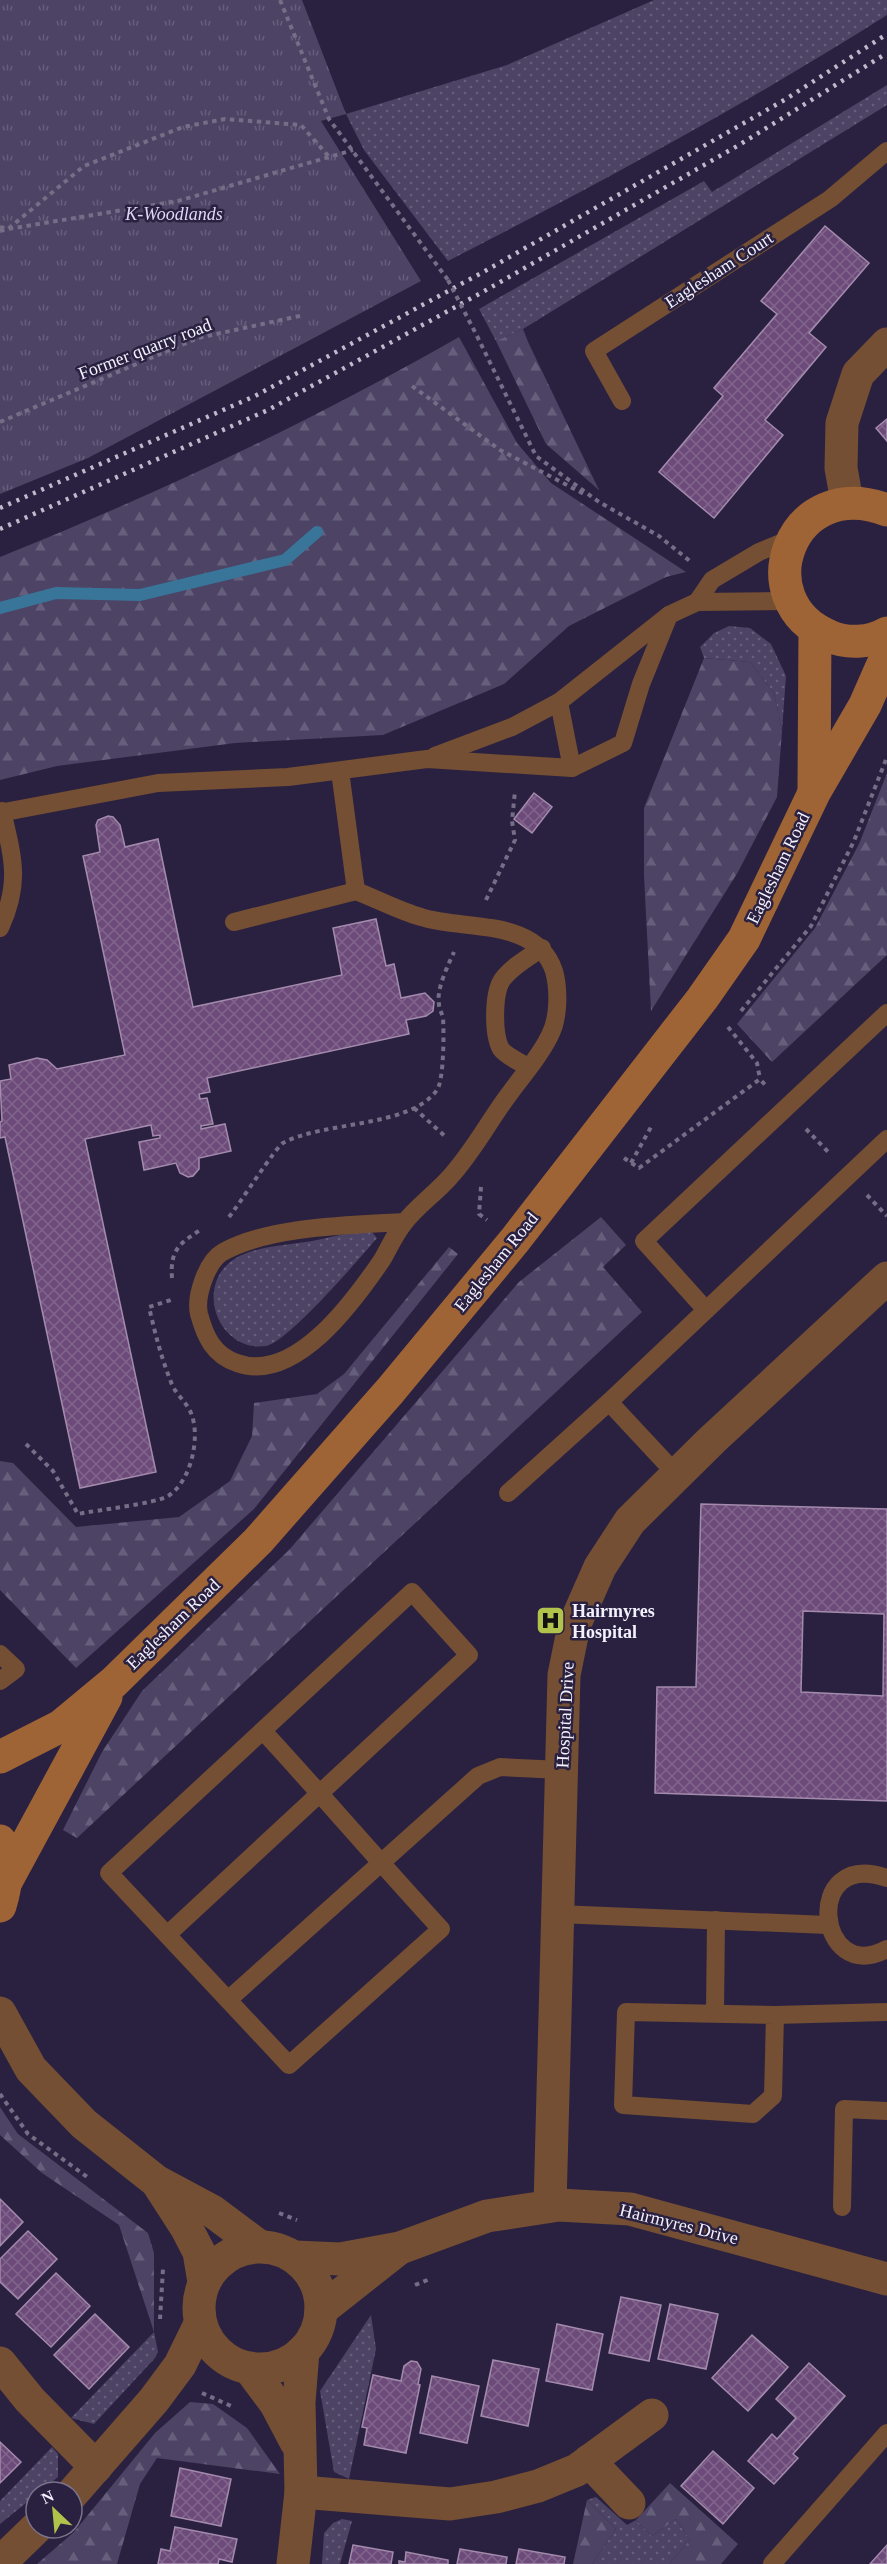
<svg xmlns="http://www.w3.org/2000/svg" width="887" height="2564" font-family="Georgia,serif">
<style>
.grass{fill:url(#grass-dots)}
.forest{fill:url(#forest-firs)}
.park{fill:url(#park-tufts)}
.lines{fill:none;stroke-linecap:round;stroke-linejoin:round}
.stream{stroke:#387599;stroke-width:12}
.building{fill:url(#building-cross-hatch);stroke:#a48bad;stroke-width:1.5;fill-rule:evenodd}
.path{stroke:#756e86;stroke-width:4;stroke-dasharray:4.5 4.5;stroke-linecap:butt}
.lane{stroke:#744f33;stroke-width:18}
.street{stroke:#744f33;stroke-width:33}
.secondary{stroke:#9f6436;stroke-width:33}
.rail{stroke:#bfbbcd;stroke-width:4.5;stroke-dasharray:3 6;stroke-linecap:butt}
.path-bridge{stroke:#756e86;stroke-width:4;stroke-dasharray:4.5 4.5;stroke-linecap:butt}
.labels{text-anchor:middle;stroke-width:5;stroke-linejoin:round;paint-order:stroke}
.park-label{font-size:18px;font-style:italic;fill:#dfd7f9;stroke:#2a2140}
.street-label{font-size:18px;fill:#f4f1fe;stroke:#2a2140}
.poi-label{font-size:18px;font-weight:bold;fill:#f4f1fe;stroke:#2a2140;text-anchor:start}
</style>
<defs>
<pattern id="grass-dots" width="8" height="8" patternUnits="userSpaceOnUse" patternTransform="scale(1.5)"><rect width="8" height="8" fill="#4c4365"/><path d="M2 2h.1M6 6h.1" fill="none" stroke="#665f7c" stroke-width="1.8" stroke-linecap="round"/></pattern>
<pattern id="forest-firs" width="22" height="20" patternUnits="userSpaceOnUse" patternTransform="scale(1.5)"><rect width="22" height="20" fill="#4c4365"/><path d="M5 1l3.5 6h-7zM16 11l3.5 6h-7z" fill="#665f7c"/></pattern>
<pattern id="park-tufts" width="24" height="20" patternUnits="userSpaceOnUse" patternTransform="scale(1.5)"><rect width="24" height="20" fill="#4c4365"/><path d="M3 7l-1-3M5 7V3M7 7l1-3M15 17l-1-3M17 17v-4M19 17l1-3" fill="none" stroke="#665f7c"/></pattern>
<pattern id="building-cross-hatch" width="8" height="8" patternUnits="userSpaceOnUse" patternTransform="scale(1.5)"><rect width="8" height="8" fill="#6c4a79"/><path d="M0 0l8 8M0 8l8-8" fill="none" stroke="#82658d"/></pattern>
</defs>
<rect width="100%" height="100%" fill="#2a2140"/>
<g class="grass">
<path d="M654 0H887V15C745 105 598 184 448 261L364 150 346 114 507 65Z"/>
<polygon points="887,85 887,105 523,329 496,341 479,309 704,181 712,192"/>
<polygon points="729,626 750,628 771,644 786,676 782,731 774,693 750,662 704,658 700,647 714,633"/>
<path d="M370 1230 377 1238C360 1258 288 1342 266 1346 217 1353 193 1283 236 1258 257 1246 288 1245 312 1241 332 1237 350 1232 370 1230Z"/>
<polygon points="371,2315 376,2349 349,2479 334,2472 320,2391"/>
<polygon points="154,2332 158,2352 155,2358 94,2424 71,2418"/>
<polygon points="52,2447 58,2454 58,2477 40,2492 36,2492 36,2495 0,2524 0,2501"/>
<polygon points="596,2497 627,2525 636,2520 652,2536 676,2519 690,2540 669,2564 592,2564 616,2529 587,2500"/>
<polygon points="342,2519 352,2521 340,2564 322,2564 324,2533 333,2523"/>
</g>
<g class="forest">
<polygon points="523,329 529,344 599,490 546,444 496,341"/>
<path d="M459 337 517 443 551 483 686 572 666 577 569 626 504 684 383 735 235 743 57 766 0 780V557C157 494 312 421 459 337Z"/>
<polygon points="704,658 750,662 774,693 782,731 777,797 738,872 651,1011 644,876 644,808"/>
<polygon points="887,773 887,955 772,1062 737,1024 815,928 859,844"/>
<polygon points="601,1217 626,1245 603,1267 642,1312 77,1838 63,1830 102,1752 142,1691 289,1550 519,1282"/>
<polygon points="449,1247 458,1254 254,1509 76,1668 0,1590 0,1461 13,1463 76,1527 179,1517 230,1481 252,1436 254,1403 317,1394 344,1374"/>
<polygon points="0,2107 18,2134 148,2233 154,2253 154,2332 119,2225 42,2173 0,2135"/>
<polygon points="190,2402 213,2404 247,2428 280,2474 157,2458 140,2484 117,2564 37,2564 74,2532 155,2433"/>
<polygon points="670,2483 738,2544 721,2564 669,2564 690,2540 676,2519 652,2536 636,2520"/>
<polygon points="587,2500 616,2529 592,2564 573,2564"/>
</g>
<polygon class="park" points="0,0 302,0 346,114 321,121 421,281 88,458 0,494"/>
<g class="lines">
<polyline class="stream" points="0,608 56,593 140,595 285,560 317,532"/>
</g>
<g class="building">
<polygon points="825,226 869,263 809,333 826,347 765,420 783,435 714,518 659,472 723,396 714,388 777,314 761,301"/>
<polygon points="887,419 887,441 876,428"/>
<polygon points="534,793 552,807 532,833 514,819"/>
<polygon points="108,816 113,817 120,825 125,847 158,839 193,1007 342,975 333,928 376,919 386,966 394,964 401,998 425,993 434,1002 433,1011 426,1016 406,1020 409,1034 207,1078 210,1092 199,1094 200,1099 207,1098 213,1124 201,1126 201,1129 225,1124 231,1151 199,1158 199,1169 193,1176 188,1177 180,1173 176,1163 144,1170 139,1142 160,1138 160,1135 153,1136 151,1125 85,1139 156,1472 80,1488 5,1137 0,1138 0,1122 2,1121 0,1081 11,1079 9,1065 37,1058 47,1060 57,1069 125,1055 83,856 100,852 96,825 98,820"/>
<path d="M701 1504 887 1509V1801L655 1793 657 1687H696ZM803 1611 884 1614 883 1696 801 1692Z"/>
<polygon points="0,2199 23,2222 0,2246"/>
<polygon points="28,2231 57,2259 18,2299 0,2282 0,2259"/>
<polygon points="56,2273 90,2306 51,2347 16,2314"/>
<polygon points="621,2297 661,2305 649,2361 609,2353"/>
<polygon points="670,2304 718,2314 706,2369 658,2359"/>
<polygon points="95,2314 129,2347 89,2389 54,2355"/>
<polygon points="557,2324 603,2334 592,2390 546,2381"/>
<polygon points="752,2335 788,2367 748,2411 712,2378"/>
<polygon points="493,2360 539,2369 528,2426 481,2416"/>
<polygon points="411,2361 417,2362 421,2369 418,2384 420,2385 406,2453 364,2445 367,2428 362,2427 373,2375 401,2381 404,2366"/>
<polygon points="809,2363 845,2396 793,2454 798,2458 774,2484 748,2461 772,2434 777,2439 796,2418 776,2399"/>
<polygon points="432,2376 479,2386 467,2443 420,2433"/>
<polygon points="0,2442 21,2462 0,2483"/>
<polygon points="713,2451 754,2488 723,2524 681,2486"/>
<polygon points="180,2468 231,2479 221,2526 171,2516"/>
<polygon points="175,2527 237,2539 232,2562 219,2559 218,2564 158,2564 161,2549 170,2551"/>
<polygon points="353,2545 393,2552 391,2564 349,2564"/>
<polygon points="887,2545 887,2564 870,2564"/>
<polygon points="460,2549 507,2557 506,2564 457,2564"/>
<polygon points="519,2549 565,2557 564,2564 516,2564"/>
<polygon points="406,2552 448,2560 448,2564 399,2564 399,2561 405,2562"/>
</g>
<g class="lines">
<g class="path">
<polyline points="280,0 329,119 448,280"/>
<polyline points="0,227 8,229 178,201 353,150"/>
<polyline points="0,231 8,229 84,166 183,127 225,119 301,125 330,158"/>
<polyline points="477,336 536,456 599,502 659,536 691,562"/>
<polyline points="412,386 500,450 586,495"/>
<polyline points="0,422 198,338 304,315"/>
<polyline points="486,900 515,840 512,821 515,791"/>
<polyline points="741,1011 811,926 854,841 887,757"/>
<polyline points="728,1027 757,1063 760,1079"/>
<polyline points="414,1108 447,1138"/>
<polyline points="806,1129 830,1154"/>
<polyline points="624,1158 639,1168 760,1079 766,1086"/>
<polyline points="631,1163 651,1127"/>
<polyline points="481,1187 479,1214 487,1220"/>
<polyline points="867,1195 887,1216"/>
<path d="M229 1217C238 1206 276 1147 283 1143 323 1121 410 1128 437 1090 444 1080 444 1031 443 1018 442 1013 439 1009 439 1004 436 990 448 965 454 952"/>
<path d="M172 1278C170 1250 179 1244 200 1230"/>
<path d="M26 1444 53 1471 78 1514C97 1510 154 1504 168 1496 191 1482 201 1437 191 1413 186 1401 175 1394 171 1382 161 1357 155 1333 149 1307L171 1300"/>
<polyline points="0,2094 28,2134 90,2179"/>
<polyline points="279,2213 297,2220"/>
<polyline points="415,2285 430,2279"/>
<polyline points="160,2319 163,2269"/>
<polyline points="202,2393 231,2406"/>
</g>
<g class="lane">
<polyline points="622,401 594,351 830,199 887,151"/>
<polyline points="790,601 697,602 712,580 759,552 793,538"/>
<polyline points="559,702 572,768"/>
<polyline points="435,756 512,727 559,702 669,615 697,602"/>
<polyline points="0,813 158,783 288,777 427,759 572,768 623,743 641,684 669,615"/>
<path d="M356 891C377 899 399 911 421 917 464 931 536 917 554 971 559 989 559 1018 550 1035 540 1057 521 1077 507 1097 488 1123 472 1153 450 1177 436 1193 417 1206 404 1223 395 1234 389 1248 382 1260 354 1301 295 1384 237 1363 213 1355 205 1336 199 1314 195 1296 207 1261 223 1252 269 1226 352 1225 404 1222"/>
<polyline points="234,922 356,891 340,771"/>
<path d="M0 928C21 883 13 858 2 811"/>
<path d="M528 1067C520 1062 506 1056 501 1049 493 1035 493 994 502 980 511 967 529 957 542 948"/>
<polyline points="706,1310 644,1241 887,1013"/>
<polyline points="677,1475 609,1402 887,1139"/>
<polyline points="508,1493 609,1402"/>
<polyline points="0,1654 16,1669 0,1681"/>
<path d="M887 1878C801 1848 817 1987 887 1949"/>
<polyline points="558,1914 828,1925"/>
<path d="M167 1935 469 1655 412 1592 109 1873C169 1937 229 2001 289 2065L441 1929C381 1864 323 1796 263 1731"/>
<polyline points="228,2000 478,1776 500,1767 561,1770"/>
<polygon points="626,2012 775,2015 773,2096 753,2114 623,2105"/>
<polyline points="715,2012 716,1920"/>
<polyline points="775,2015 887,2012"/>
<polyline points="842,2207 844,2109 887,2111"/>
<polyline points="772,2564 887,2433"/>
</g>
<g class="street">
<polyline points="847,502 841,468 842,423 858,374 887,344"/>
<polyline points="0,2013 31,2069 84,2124 156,2181 212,2211 259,2246"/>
<polyline points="157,2182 186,2227 199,2252 204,2282"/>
<polyline points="550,2206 564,1675 574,1626 600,1567 630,1521 712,1440 887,1278"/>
<circle cx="260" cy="2308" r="61"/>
<polyline points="295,2257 340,2259 400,2248 487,2216 559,2205 630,2209 887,2279"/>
<polyline points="321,2310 397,2250"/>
<polyline points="0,2363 30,2400 96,2467"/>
<polyline points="250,2369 276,2404 296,2442"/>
<polyline points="589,2461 629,2503"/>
<polyline points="301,2492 450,2504 496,2497 538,2486 577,2470 652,2415"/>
<polyline points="72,2494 154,2400 180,2365 200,2324"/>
<polyline points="0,2563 36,2528"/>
<polyline points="293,2564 301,2492 299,2402 303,2351"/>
</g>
<g class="secondary">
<path d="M887 510C790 473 745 601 829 636 847 644 870 643 887 633"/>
<polyline points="814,791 815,629"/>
<polyline points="0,1757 61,1726 114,1682 258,1541 390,1391 515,1240 702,999 744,939 814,793 865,705 887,655"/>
<path d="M0 1841C9 1863 7 1883 0 1906"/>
<polyline points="7,1880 106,1697"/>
</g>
<g class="rail">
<polyline points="0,508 255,396 485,271 786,99 887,34"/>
<polyline points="0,529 268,410 488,289 739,145 887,53"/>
</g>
<polyline class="path-bridge" points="448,280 477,336"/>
</g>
<defs>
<symbol id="hospital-square" viewBox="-11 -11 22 22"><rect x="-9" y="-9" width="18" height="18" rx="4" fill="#b2c34c" stroke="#2a2140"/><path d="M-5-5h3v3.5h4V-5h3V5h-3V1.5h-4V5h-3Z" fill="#111"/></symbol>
</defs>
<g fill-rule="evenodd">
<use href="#hospital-square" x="534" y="1604" width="33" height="33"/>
</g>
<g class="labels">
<g class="park-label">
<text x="174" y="220">K-Woodlands</text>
</g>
<g class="street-label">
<text transform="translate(719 270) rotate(-33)" y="6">Eaglesham Court</text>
<text transform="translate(145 349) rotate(-21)" y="6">Former quarry road</text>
<text transform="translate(778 868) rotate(-64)" y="6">Eaglesham Road</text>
<text transform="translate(496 1262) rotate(-51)" y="6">Eaglesham Road</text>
<text transform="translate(173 1624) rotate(-44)" y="6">Eaglesham Road</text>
<text transform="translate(565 1715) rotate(-87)" y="6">Hospital Drive</text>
<text transform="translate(679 2224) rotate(14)" y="6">Hairmyres Drive</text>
</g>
<g class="poi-label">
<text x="572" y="1617">Hairmyres<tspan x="572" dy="21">Hospital</tspan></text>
</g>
</g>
<g transform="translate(54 2510) rotate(334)"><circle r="28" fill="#2a2140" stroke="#7b748c" stroke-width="1.5"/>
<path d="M0-4.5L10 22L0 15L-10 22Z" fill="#b2c34c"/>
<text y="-9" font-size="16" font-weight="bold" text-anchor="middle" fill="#f4f1fe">N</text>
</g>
</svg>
